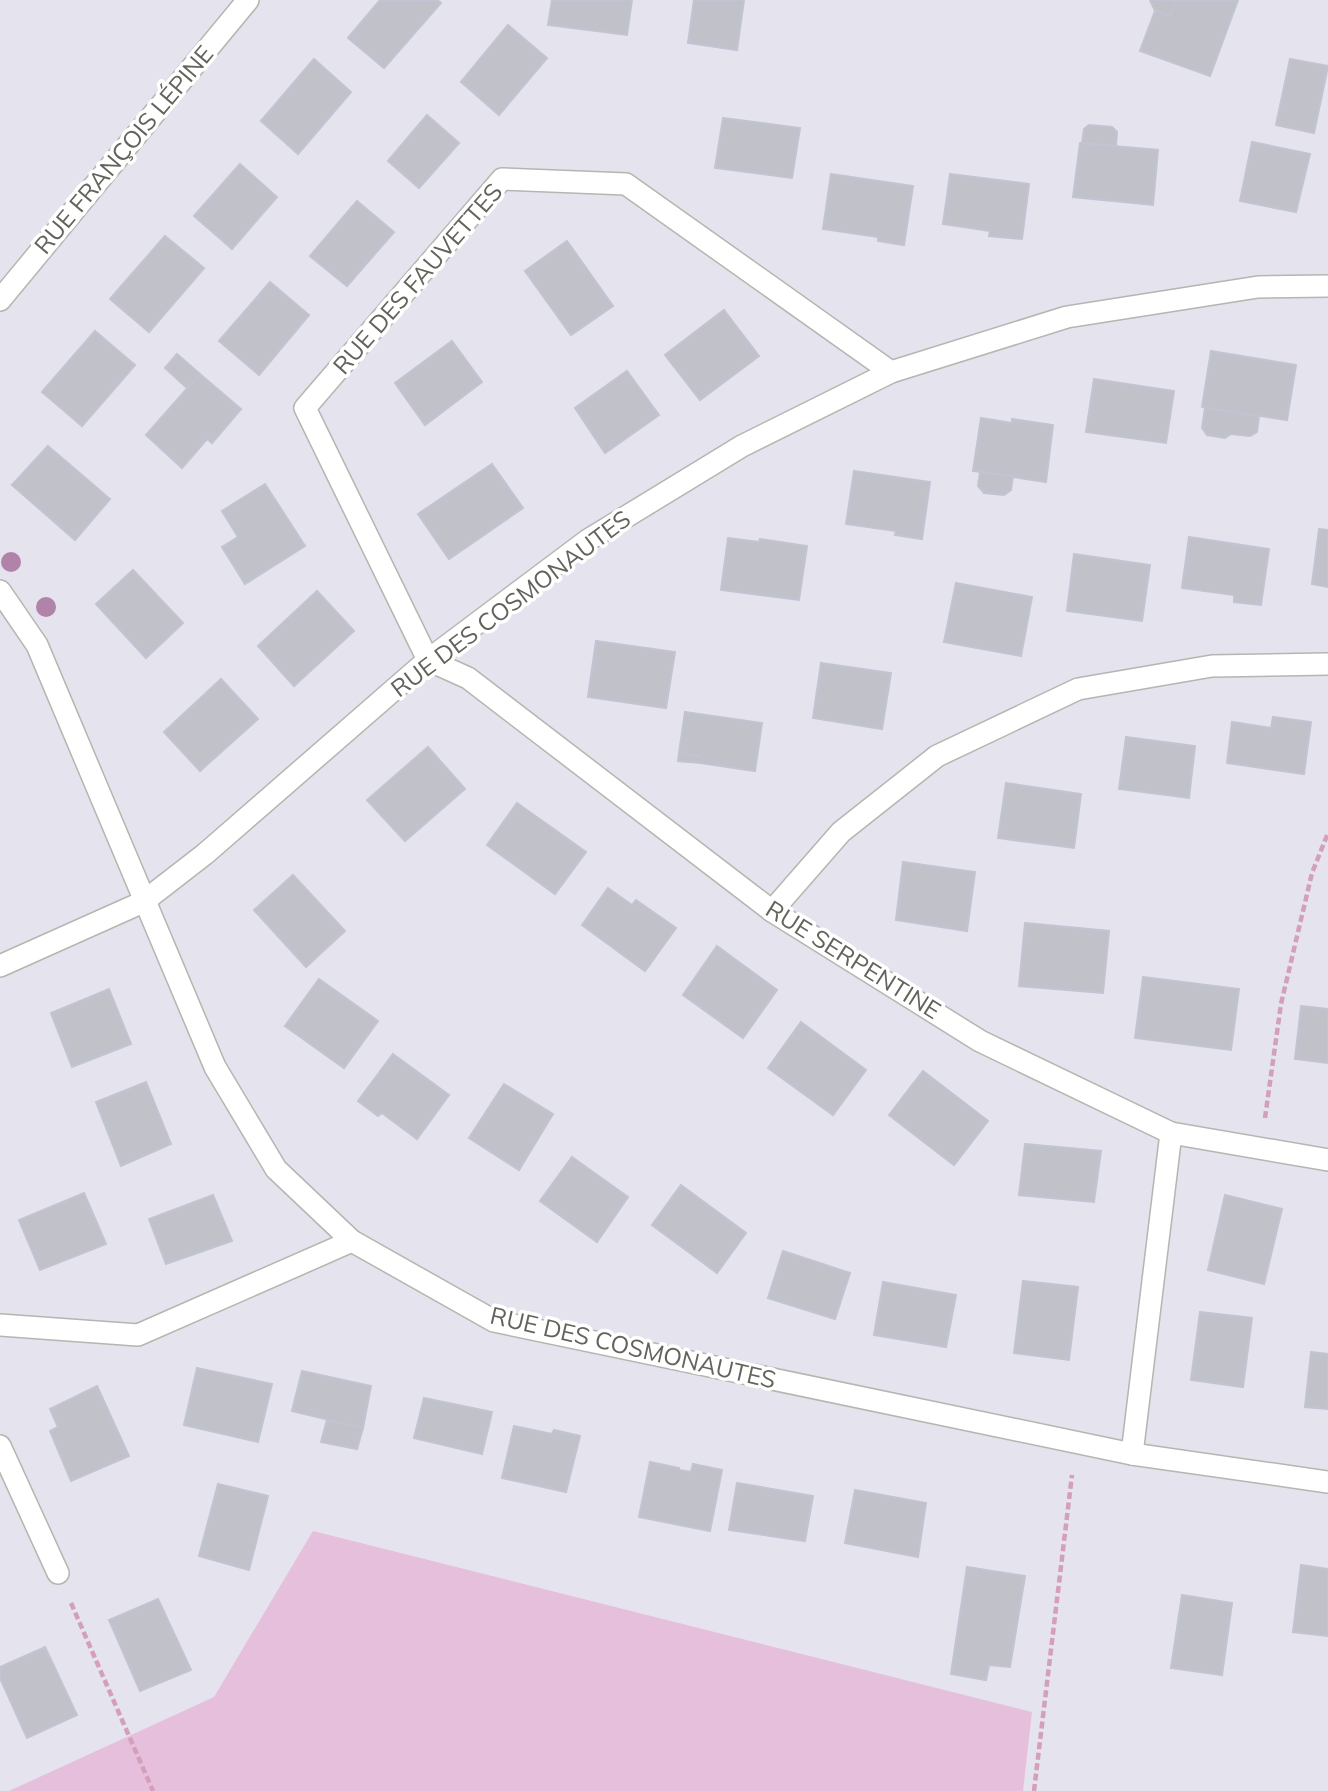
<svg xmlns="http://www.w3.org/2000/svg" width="1328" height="1791" font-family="Mulish,sans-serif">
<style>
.green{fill:#e6bfdd}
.building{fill:#c0c1c9;stroke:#c2c3d3;stroke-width:2}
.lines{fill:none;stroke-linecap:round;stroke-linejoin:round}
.street-casing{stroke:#b6b5af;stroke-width:24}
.path{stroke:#d39fb9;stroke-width:4.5;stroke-dasharray:7 3.5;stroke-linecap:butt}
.street{stroke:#fff;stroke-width:21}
.tree{fill:#b283a9}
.labels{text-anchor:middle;stroke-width:7;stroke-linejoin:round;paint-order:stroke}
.street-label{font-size:24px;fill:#64635b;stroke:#fff}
</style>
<rect width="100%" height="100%" fill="#e4e3ee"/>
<polygon class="green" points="313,1531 1032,1712 1023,1791 9,1791 214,1697"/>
<g class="building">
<polygon points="380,0 437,0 441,3 384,68 348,38"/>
<polygon points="552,0 632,0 627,35 548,25"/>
<polygon points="694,0 744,0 737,50 688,43"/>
<polygon points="1150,0 1176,0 1170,16 1155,11"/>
<polygon points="1176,0 1238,0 1210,76 1140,51 1155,11 1170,16"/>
<polygon points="508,25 547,58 499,115 461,82"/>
<polygon points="314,59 351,92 298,154 261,121"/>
<polygon points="1290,59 1328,66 1314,133 1276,125"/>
<polygon points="427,115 459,143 419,188 388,161"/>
<polygon points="723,118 800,128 792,178 715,168"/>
<polygon points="1089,125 1112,127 1117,132 1116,146 1082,143 1084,129"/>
<polygon points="1252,142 1310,154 1296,212 1240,201"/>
<polygon points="1080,143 1158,150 1153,205 1073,197"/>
<polygon points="240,164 277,197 232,249 194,216"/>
<polygon points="831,174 913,186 904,245 878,241 878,237 823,229"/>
<polygon points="950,174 1029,184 1022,239 989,236 990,231 943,224"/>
<polygon points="357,201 394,232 347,286 310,256"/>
<polygon points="165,236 204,268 149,332 110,299"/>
<polygon points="567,241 613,306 571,335 525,271"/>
<polygon points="270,282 309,315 259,375 219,341"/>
<polygon points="724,310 759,356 700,400 665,355"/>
<polygon points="95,331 135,365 82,426 42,392"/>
<polygon points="452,341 482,382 425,425 395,383"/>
<polygon points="1211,351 1296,365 1287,420 1202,407"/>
<polygon points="177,354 200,374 187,388 165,368"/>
<polygon points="627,371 659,415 605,453 575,408"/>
<polygon points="200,374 241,409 212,443 207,439 182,468 146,435"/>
<polygon points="1094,379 1174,391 1166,443 1086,432"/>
<polygon points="1205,408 1259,416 1257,432 1250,436 1231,434 1225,438 1207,435 1202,428"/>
<polygon points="981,418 1012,423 1012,419 1053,425 1046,482 973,471"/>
<polygon points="48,446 110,499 75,540 12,485"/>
<polygon points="492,464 523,508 449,559 418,514"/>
<polygon points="854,471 930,482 922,539 895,535 896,531 846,524"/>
<polygon points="980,472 1013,476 1011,490 1004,495 984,493 978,486"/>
<polygon points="265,484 305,546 245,584 222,547 238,537 222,511"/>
<polygon points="1319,529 1328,530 1328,587 1312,584"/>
<polygon points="1189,537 1269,549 1261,605 1234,602 1234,595 1182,588"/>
<polygon points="728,538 759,542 760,539 807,546 799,600 721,590"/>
<polygon points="1074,554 1150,565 1142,621 1067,611"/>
<polygon points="133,570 183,623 146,658 96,604"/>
<polygon points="956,583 1032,597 1021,656 944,642"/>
<polygon points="317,591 354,631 294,686 258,646"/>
<polygon points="596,641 675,652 666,708 588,697"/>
<polygon points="821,663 891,673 882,729 813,718"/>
<polygon points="221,679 258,719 200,771 164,732"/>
<polygon points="685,712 762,723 755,771 700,763 701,757 679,753"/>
<polygon points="1273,717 1311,722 1304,774 1227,763 1232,722 1271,728"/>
<polygon points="1126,737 1195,746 1189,798 1119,789"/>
<polygon points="428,747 465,789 405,841 367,800"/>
<polygon points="679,753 701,757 700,763 678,761"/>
<polygon points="1006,783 1081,794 1074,848 998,838"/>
<polygon points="517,803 586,852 555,894 487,845"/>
<polygon points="903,862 975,872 967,931 896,920"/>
<polygon points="293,875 345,931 306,967 254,910"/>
<polygon points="608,888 632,905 636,900 676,928 645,971 582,925"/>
<polygon points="1025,923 1109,931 1103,993 1019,986"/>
<polygon points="717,946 777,990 743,1038 683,995"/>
<polygon points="1143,977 1239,989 1231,1050 1135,1038"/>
<polygon points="319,979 378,1021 344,1068 285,1026"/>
<polygon points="109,989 131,1044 72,1067 51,1013"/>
<polygon points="1301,1006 1328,1009 1328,1063 1295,1059"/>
<polygon points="801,1022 866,1070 833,1115 768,1068"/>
<polygon points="393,1054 449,1095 417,1139 382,1113 378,1116 358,1101"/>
<polygon points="923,1071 988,1121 954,1165 889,1115"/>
<polygon points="146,1082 171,1144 121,1166 96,1102"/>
<polygon points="504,1084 553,1114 519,1170 469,1138"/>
<polygon points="1025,1144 1101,1151 1094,1202 1019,1195"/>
<polygon points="572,1157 628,1197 597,1242 540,1201"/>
<polygon points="681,1185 746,1233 717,1273 652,1225"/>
<polygon points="84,1193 106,1244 40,1270 19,1220"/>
<polygon points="213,1195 232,1241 166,1264 149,1219"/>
<polygon points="1225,1195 1282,1209 1264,1284 1208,1270"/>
<polygon points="783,1251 850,1273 835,1319 768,1298"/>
<polygon points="1023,1281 1078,1287 1069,1360 1014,1353"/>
<polygon points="883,1282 956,1295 946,1347 874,1335"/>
<polygon points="1200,1312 1252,1318 1243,1387 1191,1380"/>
<polygon points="1311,1352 1328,1354 1328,1409 1305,1407"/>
<polygon points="197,1368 272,1384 258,1442 184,1425"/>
<polygon points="302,1371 371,1386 363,1428 292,1411"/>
<polygon points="97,1386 129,1456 71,1481 50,1431 58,1427 50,1409"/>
<polygon points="424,1398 492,1412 482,1454 414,1438"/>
<polygon points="327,1420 363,1428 357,1449 321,1442"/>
<polygon points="514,1426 552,1434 554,1430 580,1436 566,1492 502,1478"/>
<polygon points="650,1462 679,1468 679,1470 691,1472 693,1464 722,1470 710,1531 639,1517"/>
<polygon points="737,1483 813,1496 805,1541 729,1530"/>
<polygon points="218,1484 268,1496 249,1570 199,1556"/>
<polygon points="855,1490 926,1503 918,1557 845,1543"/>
<polygon points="1301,1565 1328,1569 1328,1636 1293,1632"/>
<polygon points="967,1567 1025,1576 1010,1667 989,1665 986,1680 951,1674"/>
<polygon points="1182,1595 1232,1603 1222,1675 1171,1668"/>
<polygon points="158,1599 191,1670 140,1691 109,1620"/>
<polygon points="45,1647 77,1715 27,1738 0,1678 0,1667"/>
</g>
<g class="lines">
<defs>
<g id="street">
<polyline points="0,300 248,0"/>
<polyline points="891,372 626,184 502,179 305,408 428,660 468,678 772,911 980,1041 1171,1133 1328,1160"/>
<polyline points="0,591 37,645 215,1067 276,1169 352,1241 494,1321 1132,1454 1328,1482"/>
<polyline points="772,911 841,832 937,756 1078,689 1212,666 1328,664"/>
<polyline points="0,966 143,902 205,854 428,660 588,540 742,446 891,372 1067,317 1258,287 1328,286"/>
<polyline points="0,1325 138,1335 352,1241"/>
<polyline points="0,1446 58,1573"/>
<polyline points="1132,1454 1171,1133"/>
</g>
</defs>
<use href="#street" class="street-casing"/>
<g class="path">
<polyline points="1265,1118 1281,1004 1312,873 1328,833"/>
<polyline points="71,1603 153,1791"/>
<polyline points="1034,1791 1072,1475"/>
</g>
<use href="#street" class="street"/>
</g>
<g class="tree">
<circle cx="11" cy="562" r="10"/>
<circle cx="46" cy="607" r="10"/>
</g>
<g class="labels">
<g class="street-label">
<text transform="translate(124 150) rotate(-50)" y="8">RUE FRANÇOIS LÉPINE</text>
<text transform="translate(418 279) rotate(-49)" y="8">RUE DES FAUVETTES</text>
<text transform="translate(511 604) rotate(-37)" y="8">RUE DES COSMONAUTES</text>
<text transform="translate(853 960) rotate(32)" y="8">RUE SERPENTINE</text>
<text transform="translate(633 1348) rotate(13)" y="8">RUE DES COSMONAUTES</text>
</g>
</g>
</svg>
